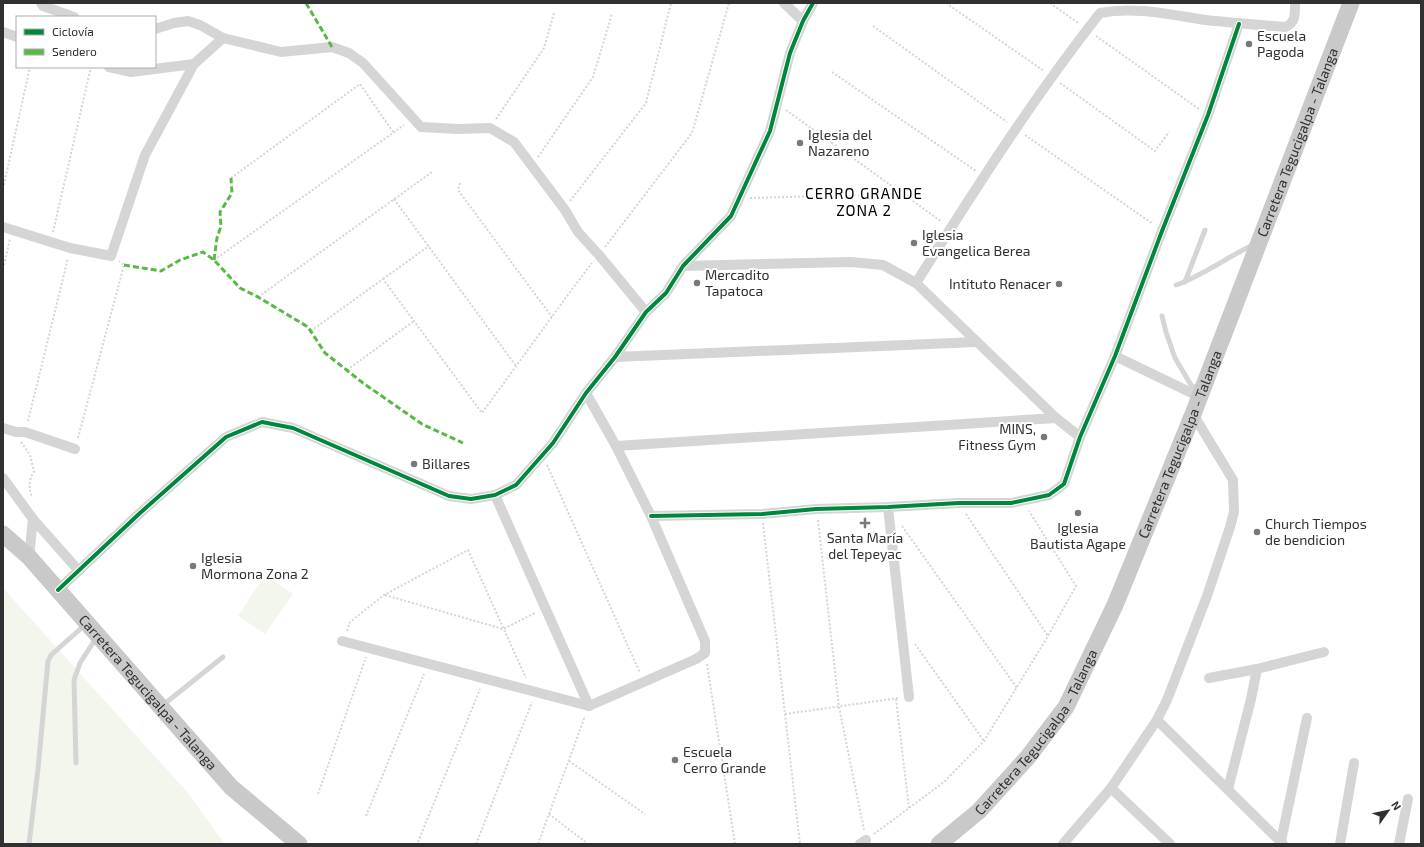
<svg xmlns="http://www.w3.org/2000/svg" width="1424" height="847" font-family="'Exo 2',sans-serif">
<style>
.green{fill:#f3f6ed}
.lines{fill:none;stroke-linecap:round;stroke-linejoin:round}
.path{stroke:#d5d5d5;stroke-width:2;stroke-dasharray:2 2;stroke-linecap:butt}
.service{stroke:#d5d5d5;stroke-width:5}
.minor{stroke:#d5d5d5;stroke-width:10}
.primary{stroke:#c9c9c9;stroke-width:17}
.quiet{stroke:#58b947;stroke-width:3;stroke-dasharray:6 3;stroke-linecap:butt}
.cycleway-casing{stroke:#fff;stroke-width:6}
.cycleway{stroke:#00873e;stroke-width:4}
.poi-dot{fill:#797979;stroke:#fff;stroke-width:1.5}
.labels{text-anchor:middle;stroke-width:4;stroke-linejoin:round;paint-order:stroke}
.poi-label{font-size:14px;fill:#313131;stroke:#fff;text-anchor:start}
.street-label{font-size:14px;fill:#313131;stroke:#fff}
.neighbourhood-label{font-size:15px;letter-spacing:1px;fill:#000;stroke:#fff}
</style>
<rect width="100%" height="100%" fill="#fff"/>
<g class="green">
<polygon points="265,575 293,594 265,634 238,616"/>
<polygon points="3,588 188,793 225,844 3,844"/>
</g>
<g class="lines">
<g class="path">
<polyline points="946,3 1044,71"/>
<polyline points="1050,3 1078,23"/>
<polyline points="873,26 1007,122"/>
<polyline points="1096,36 1199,109"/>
<polyline points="832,72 976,171"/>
<polyline points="1060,83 1155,151 1169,132"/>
<polyline points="786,110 942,222"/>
<polyline points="496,119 544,48 554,13"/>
<polyline points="1025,135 1153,224"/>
<polyline points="538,157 593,77 612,14"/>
<polyline points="231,178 360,84 393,132"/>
<polyline points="460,183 458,190 552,317"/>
<polyline points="3,189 30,67"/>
<polyline points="750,198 902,194"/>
<polyline points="394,199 516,366"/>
<polyline points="570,201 646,103 671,3"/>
<polyline points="53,232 91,67"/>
<polyline points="605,247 692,133 729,3"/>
<polyline points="214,260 404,125"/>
<polyline points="3,269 10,239"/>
<polyline points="383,279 429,246"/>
<polyline points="258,297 432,172"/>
<polyline points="311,331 383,279 482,413 570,292 592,263"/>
<polyline points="347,370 414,321"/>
<polyline points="28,421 68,258"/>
<polyline points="78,438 124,265 119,261"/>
<path d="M21 442 30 455 34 472C28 480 29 489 32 497"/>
<polyline points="547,465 640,673"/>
<polyline points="966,514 1048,636"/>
<polyline points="818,520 839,707 864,830"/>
<polyline points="763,523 800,844"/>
<polyline points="902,526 1017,688"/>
<polyline points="385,595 503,629 535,613"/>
<polyline points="347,631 350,622 384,595 468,550 526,678"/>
<polyline points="915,644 984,741"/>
<polyline points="707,664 735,844"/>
<polyline points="896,699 909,808"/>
<polyline points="785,714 899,698"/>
<polyline points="569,761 645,814"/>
<polyline points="318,794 366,657"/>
<polyline points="549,814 588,844"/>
<polyline points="366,816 424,674"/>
<polyline points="874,834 944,782 984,741 1048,636 1076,586 1029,511"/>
<polyline points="418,842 480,689"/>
<polyline points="476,844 532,702"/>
<polyline points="538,844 585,716"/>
</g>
<g class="service">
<polyline points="1185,282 1205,230"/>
<path d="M1176 285C1204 275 1227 257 1253 245"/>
<polyline points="1162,316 1166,332 1175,358 1191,385 1199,390"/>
<polyline points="163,705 223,657"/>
<polyline points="76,763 74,680 80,663 96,638"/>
<polyline points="29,844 38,769 48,661 51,655 86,624"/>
</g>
<g class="minor">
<polyline points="41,3 43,6 74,17"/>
<polyline points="784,3 803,21"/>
<polyline points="155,29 174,23 188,21 200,25 223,38 281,52 332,47 349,53 363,63 421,127 458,129 490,128 514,142 565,210 578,232 599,255 646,312"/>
<polyline points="3,32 17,37"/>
<polyline points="109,67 131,72 194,64"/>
<polyline points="3,227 70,248 111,256 145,155 194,64 223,38"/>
<polyline points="683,266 851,262 883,265 916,283 1056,418 1080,437"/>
<path d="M916 283C974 191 1033 98 1100 13 1136 6 1171 15 1206 20 1233 23 1259 25 1285 27 1296 23 1295 13 1295 3"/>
<polyline points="1115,356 1200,397"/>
<polyline points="615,357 977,342"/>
<polyline points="3,428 16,432 25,432 75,449"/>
<polyline points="616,446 1056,418"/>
<polyline points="3,478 33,519 29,557"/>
<polyline points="495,495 589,706"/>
<polyline points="888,507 909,697"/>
<polyline points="651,516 762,514 816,509 888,507 959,503 1011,503 1049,495 1064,484 1080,437 1115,356 1162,231 1208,115 1239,24"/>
<polyline points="33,519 79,571"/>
<polyline points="58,590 140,513 226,437 262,422 293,428 449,496 471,499 495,495 516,485 553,443 586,393 615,357 646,312 666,293 683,266 731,216 770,131 790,53 803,21 813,3"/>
<polyline points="342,641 589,706 696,659 705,653 705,641 651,516 616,446 586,393"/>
<polyline points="1209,678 1257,669 1324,652"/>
<polyline points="1157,720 1283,844"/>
<polyline points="1111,788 1170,844"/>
<polyline points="1228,789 1251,699 1257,669"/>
<polyline points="1281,841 1307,718"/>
<polyline points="860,844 866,840"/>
<polyline points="1063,844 1111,788 1157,720 1167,700 1207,596 1230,527 1234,512 1233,480 1193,414"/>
<polyline points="1340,844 1354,763"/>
<polyline points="1399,844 1408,799"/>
</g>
<g class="primary">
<path id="s1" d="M3 534 29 557 231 787 299 844"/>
<path id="s2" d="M939 844 979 811 1028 757 1066 707 1115 605 1193 414 1351 3"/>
</g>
<g class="quiet">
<polyline points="306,3 332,47"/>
<polyline points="214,260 217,238 221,226 220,212 232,193 231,178"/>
<polyline points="124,265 161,271 180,260 203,252 214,260 240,288 258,297 308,327 325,353 363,383 422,424 463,443"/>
</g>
<defs>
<g id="cycleway">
<polyline points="651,516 762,514 816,509 888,507 959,503 1011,503 1049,495 1064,484 1080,437 1115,356 1162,231 1208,115 1239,24"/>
<polyline points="58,590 140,513 226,437 262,422 293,428 449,496 471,499 495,495 516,485 553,443 586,393 615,357 646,312 666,293 683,266 731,216 770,131 790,53 803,21 813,3"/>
</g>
</defs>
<use href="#cycleway" class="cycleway-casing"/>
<use href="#cycleway" class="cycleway"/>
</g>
<g class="poi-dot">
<circle cx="1249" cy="44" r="4"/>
<circle cx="800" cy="143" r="4"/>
<circle cx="914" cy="243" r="4"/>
<circle cx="697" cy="283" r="4"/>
<circle cx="1059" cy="284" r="4"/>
<circle cx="1044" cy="437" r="4"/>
<circle cx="414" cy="464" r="4"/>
<circle cx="1078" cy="513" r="4"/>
<path d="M863 517h4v4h4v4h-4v4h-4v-4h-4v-4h4z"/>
<circle cx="1257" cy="532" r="4"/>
<circle cx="193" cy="566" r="4"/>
<circle cx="675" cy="760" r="4"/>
</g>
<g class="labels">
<g class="poi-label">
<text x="1257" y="41">Escuela<tspan x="1257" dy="16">Pagoda</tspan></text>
<text x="808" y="140">Iglesia del<tspan x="808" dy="16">Nazareno</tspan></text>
<text x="922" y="240">Iglesia<tspan x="922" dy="16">Evangelica Berea</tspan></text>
<text x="705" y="280">Mercadito<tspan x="705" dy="16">Tapatoca</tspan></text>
<text x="1051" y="289" text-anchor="end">Intituto Renacer</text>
<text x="1036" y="434" text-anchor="end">MINS,<tspan x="1036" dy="16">Fitness Gym</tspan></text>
<text x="422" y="469">Billares</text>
<text x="1265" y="529">Church Tiempos<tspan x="1265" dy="16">de bendicion</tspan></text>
<text x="1078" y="533" text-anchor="middle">Iglesia<tspan x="1078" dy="16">Bautista Agape</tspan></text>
<text x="865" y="543" text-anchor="middle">Santa María<tspan x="865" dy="16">del Tepeyac</tspan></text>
<text x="201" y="563">Iglesia<tspan x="201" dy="16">Mormona Zona 2</tspan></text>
<text x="683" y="757">Escuela<tspan x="683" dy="16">Cerro Grande</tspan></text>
</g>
<g class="street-label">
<text dy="5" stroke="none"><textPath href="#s2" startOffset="798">Carretera Tegucigalpa - Talanga</textPath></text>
<text dy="5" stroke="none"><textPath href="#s2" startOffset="474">Carretera Tegucigalpa - Talanga</textPath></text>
<text dy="5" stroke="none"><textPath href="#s1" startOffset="215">Carretera Tegucigalpa - Talanga</textPath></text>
<text dy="5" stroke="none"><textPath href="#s2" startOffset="150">Carretera Tegucigalpa - Talanga</textPath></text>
</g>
<g class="neighbourhood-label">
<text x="864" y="199">CERRO GRANDE<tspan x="864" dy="17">ZONA 2</tspan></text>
</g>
</g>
<rect width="1424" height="847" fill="none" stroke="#313131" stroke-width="8"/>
<rect x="16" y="16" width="140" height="52" fill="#ffffff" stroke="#adadad"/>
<rect x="24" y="29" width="20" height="6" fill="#00873e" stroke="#adadad"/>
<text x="52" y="36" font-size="12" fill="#313131">Ciclovía</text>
<rect x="24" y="49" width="20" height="6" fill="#58b947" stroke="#adadad"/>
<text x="52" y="56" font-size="12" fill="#313131">Sendero</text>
<g transform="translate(1388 811) rotate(57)" stroke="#ffffff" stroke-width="3" paint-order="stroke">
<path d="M0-3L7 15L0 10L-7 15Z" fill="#313131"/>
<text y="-6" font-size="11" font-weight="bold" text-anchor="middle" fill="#313131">N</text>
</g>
</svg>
